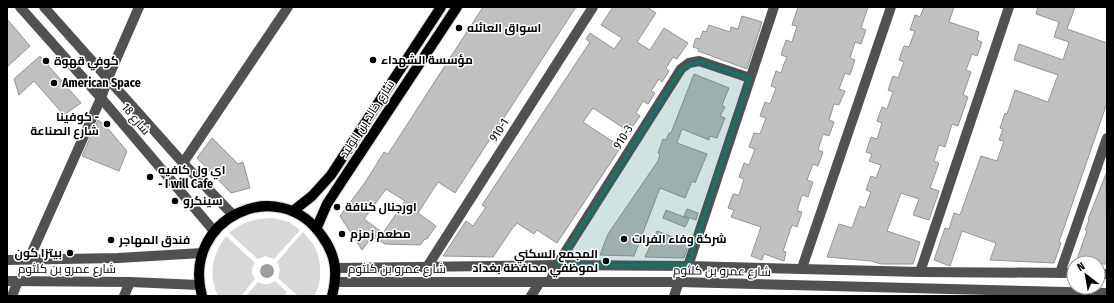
<svg xmlns="http://www.w3.org/2000/svg" width="1114" height="303" font-family="'Fira Sans Condensed',Cairo,sans-serif">
<style>
.green{fill:#d8d8d8}
.water{fill:#9f9f9f}
.building{fill:#c0c0c0;stroke:#959595;fill-rule:evenodd}
.lines{fill:none;stroke-linecap:round;stroke-linejoin:round}
.major-casing{stroke:#dbdbdb;stroke-width:12}
.minor{stroke:#515151;stroke-width:10}
.major{stroke:#000;stroke-width:10}
.marked{fill:#0f766e;fill-opacity:0.2;stroke:#0f766e;stroke-width:3;stroke-linejoin:round}
.poi-dot{fill:#000;stroke:#fff;stroke-width:1.5}
.labels{text-anchor:middle;stroke-width:3;stroke-linejoin:round;paint-order:stroke}
.poi-label{font-size:12px;font-weight:bold;fill:#000;stroke:#fff;text-anchor:start}
.street-label{font-size:12px;fill:#000;stroke:#fff}
</style>
<rect width="100%" height="100%" fill="#fff"/>
<g class="green">
<path d="M273 218 289 222 300 230 274 259 265 256 258 259 229 233C244 221 253 219 273 218Z"/>
<path d="M303 232C306 236 310 240 313 244 322 258 323 282 314 296H298L278 278 280 270 277 262Z"/>
<path d="M226 236 255 263C251 268 251 274 255 279L241 296H218C208 275 212 255 226 236Z"/>
<path d="M275 281 287 292 284 296H249L247 295 258 282C264 285 269 285 275 281Z"/>
</g>
<circle class="water" cx="267" cy="271" r="7"/>
<g class="building">
<path d="M483 7H576L455 193 438 182 418 213 436 226 427 239H425L420 245 385 244 375 238 374 239 371 238 362 250 340 216 366 181 384 152 388 154ZM386 189 405 201 383 233 364 219Z"/>
<polygon points="613,7 647,7 656,13 637,42 650,50 664,28 688,43 677,59 673,57 666,68 669,71 662,82 659,79 651,91 655,93 648,104 643,101 636,113 640,116 633,126 629,124 625,129 593,108 583,122 621,147 557,243 537,230 534,234 517,223 515,226 514,226 493,257 443,256 466,221 473,226 486,207 482,205 590,42 586,39 590,33 614,49 622,38 601,25"/>
<polygon points="798,7 868,7 861,28 866,30 861,44 855,42 850,58 855,60 850,75 845,73 839,89 845,91 839,105 834,104 829,120 834,122 829,136 823,134 818,150 823,152 818,166 813,164 807,180 813,182 808,197 802,195 797,211 802,212 797,227 792,225 783,251 786,252 784,261 764,254 762,260 751,256 761,227 731,217 734,210 728,208 733,194 739,195 744,179 739,177 744,163 749,165 755,149 749,147 754,133 760,134 766,118 760,116 765,102 770,104 776,88 771,86 776,71 781,73 784,64 787,57 781,55 786,40 792,42 797,26 792,25"/>
<polygon points="924,7 954,7 949,22 979,32 977,40 982,42 977,56 972,54 966,70 971,72 963,95 968,97 958,126 952,124 945,147 939,145 934,161 939,163 930,188 939,191 929,220 913,215 919,199 901,193 887,231 920,242 913,264 881,264 871,261 827,257 839,224 852,228 860,206 865,208 871,192 866,190 871,176 876,178 881,165 869,161 872,154 866,152 871,137 877,139 882,123 877,121 882,107 887,109 893,92 888,90 893,76 898,78 904,62 899,60 904,46 909,47 915,31 910,30 915,15 920,17"/>
<polygon points="1038,7 1075,7 1067,29 1107,43 1107,103 1059,242 1061,243 1054,263 990,260 996,243 962,231 950,266 934,260 945,228 949,229 954,213 960,215 981,156 997,161 1004,141 999,140 1003,129 1000,128 1005,113 1007,114 1015,90 1048,102 1058,75 1014,60 1019,44 1063,60 1069,42 1054,37 1059,22 1036,14"/>
<polygon points="742,16 762,22 747,69 698,51 699,49 693,47 696,38 700,39 703,31 706,32 709,25 730,32 731,27 738,29"/>
<polygon points="7,19 30,46 7,67"/>
<polygon points="40,56 81,103 64,115 34,81 19,95 14,79"/>
<polygon points="694,74 729,88 722,105 725,107 720,116 725,118 717,138 710,136 709,140 682,129 677,143 707,154 695,183 692,181 685,198 660,188 634,256 600,255 608,234 658,161 660,154 658,153 663,139 666,140 669,133 671,133"/>
<polygon points="98,120 104,124 127,151 119,171 82,156"/>
<polygon points="212,138 238,164 243,162 250,188 231,193 197,158"/>
<polygon points="1106,174 1107,264 1098,264 1098,263 1078,263 1078,256 1087,231 1085,230 1089,220 1088,219"/>
<polygon points="687,209 698,213 696,220 684,216"/>
<polygon points="666,210 689,219 685,227 663,218"/>
<polygon points="657,231 689,243 684,258 645,257"/>
</g>
<g class="lines">
<defs>
<g id="major">
<polyline points="293,211 312,196 331,175 441,7"/>
<polyline points="317,227 327,204 342,181 457,7"/>
<path d="M202 296C181 218 279 173 322 236 336 255 338 273 332 296"/>
</g>
</defs>
<use href="#major" class="major-casing"/>
<g class="minor">
<polyline points="20,7 101,98 214,231"/>
<polyline points="44,7 183,163 233,215"/>
<polyline points="183,163 288,7"/>
<polyline points="29,259 101,98 108,78 139,7"/>
<polyline points="7,260 118,258 202,253"/>
<polyline points="688,266 774,7"/>
<polyline points="427,267 593,7"/>
<polyline points="335,268 557,265 688,266 920,272 1074,273"/>
<polyline points="802,268 891,7"/>
<polyline points="920,272 1009,7"/>
<polyline points="1060,273 1107,138"/>
<polyline points="1098,274 1107,274"/>
<polyline points="7,281 130,282 199,285"/>
<polyline points="335,282 679,282 1107,293"/>
<polyline points="550,282 557,265 681,69 689,63 699,61 750,78"/>
<polyline points="12,296 18,281"/>
<polyline points="124,296 130,282"/>
<polyline points="531,296 540,282"/>
<polyline points="674,296 679,282"/>
</g>
<use href="#major" class="major"/>
</g>
<path class="marked" d="M699 61 750 78 688 266 557 265 681 69Z"/>
<g class="poi-dot">
<circle cx="459" cy="28" r="4"/>
<circle cx="373" cy="60" r="4"/>
<circle cx="46" cy="61" r="4"/>
<circle cx="54" cy="83" r="4"/>
<circle cx="107" cy="124" r="4"/>
<circle cx="150" cy="177" r="4"/>
<circle cx="175" cy="201" r="4"/>
<circle cx="337" cy="207" r="4"/>
<circle cx="342" cy="234" r="4"/>
<circle cx="624" cy="239" r="4"/>
<circle cx="111" cy="240" r="4"/>
<circle cx="70" cy="253" r="4"/>
<circle cx="606" cy="261" r="4"/>
</g>
<g class="labels">
<g class="poi-label">
<text x="467" y="32">اسواق العائله</text>
<text x="381" y="64">مؤسسة الشهداء</text>
<text x="54" y="65">كوفي قهوة</text>
<text x="62" y="87">American Space</text>
<text x="99" y="121" text-anchor="end">كوفينا -<tspan x="99" dy="14">شارع الصناعة</tspan></text>
<text x="158" y="174">اي ول كافيه<tspan x="158" dy="14">- I will Cafe</tspan></text>
<text x="183" y="205">سينكرو</text>
<text x="345" y="211">اورجنال كنافة</text>
<text x="350" y="238">مطعم زمزم</text>
<text x="632" y="243">شركة وفاء الفرات</text>
<text x="119" y="244">فندق المهاجر</text>
<text x="62" y="257" text-anchor="end">بيتزا كون</text>
<text x="598" y="258" text-anchor="end">المجمع السكني<tspan x="598" dy="14">لموظفي محافظة بغداد</tspan></text>
</g>
<g class="street-label">
<text transform="translate(136 119) rotate(50)" y="4">شارع 18</text>
<text transform="translate(367 119) rotate(-57)" y="4">شارع خالد بن الوليد</text>
<text transform="translate(499 130) rotate(-57)" y="4">910-1</text>
<text transform="translate(623 137) rotate(-58)" y="4">910-3</text>
<text x="67" y="273">شارع عمرو بن كلثوم</text>
<text x="397" y="273">شارع عمرو بن كلثوم</text>
<text transform="translate(722 271) rotate(1)" y="4">شارع عمرو بن كلثوم</text>
</g>
</g>
<rect width="1114" height="303" fill="none" stroke="#000000" stroke-width="16"/>
<g transform="translate(1086 275) rotate(329)"><circle r="19" fill="#ffffff" stroke="#999999"/>
<path d="M0-3L7 15L0 10L-7 15Z" fill="#000000"/>
<text y="-6" font-size="11" font-weight="bold" text-anchor="middle" fill="#000000">N</text>
</g>
</svg>
